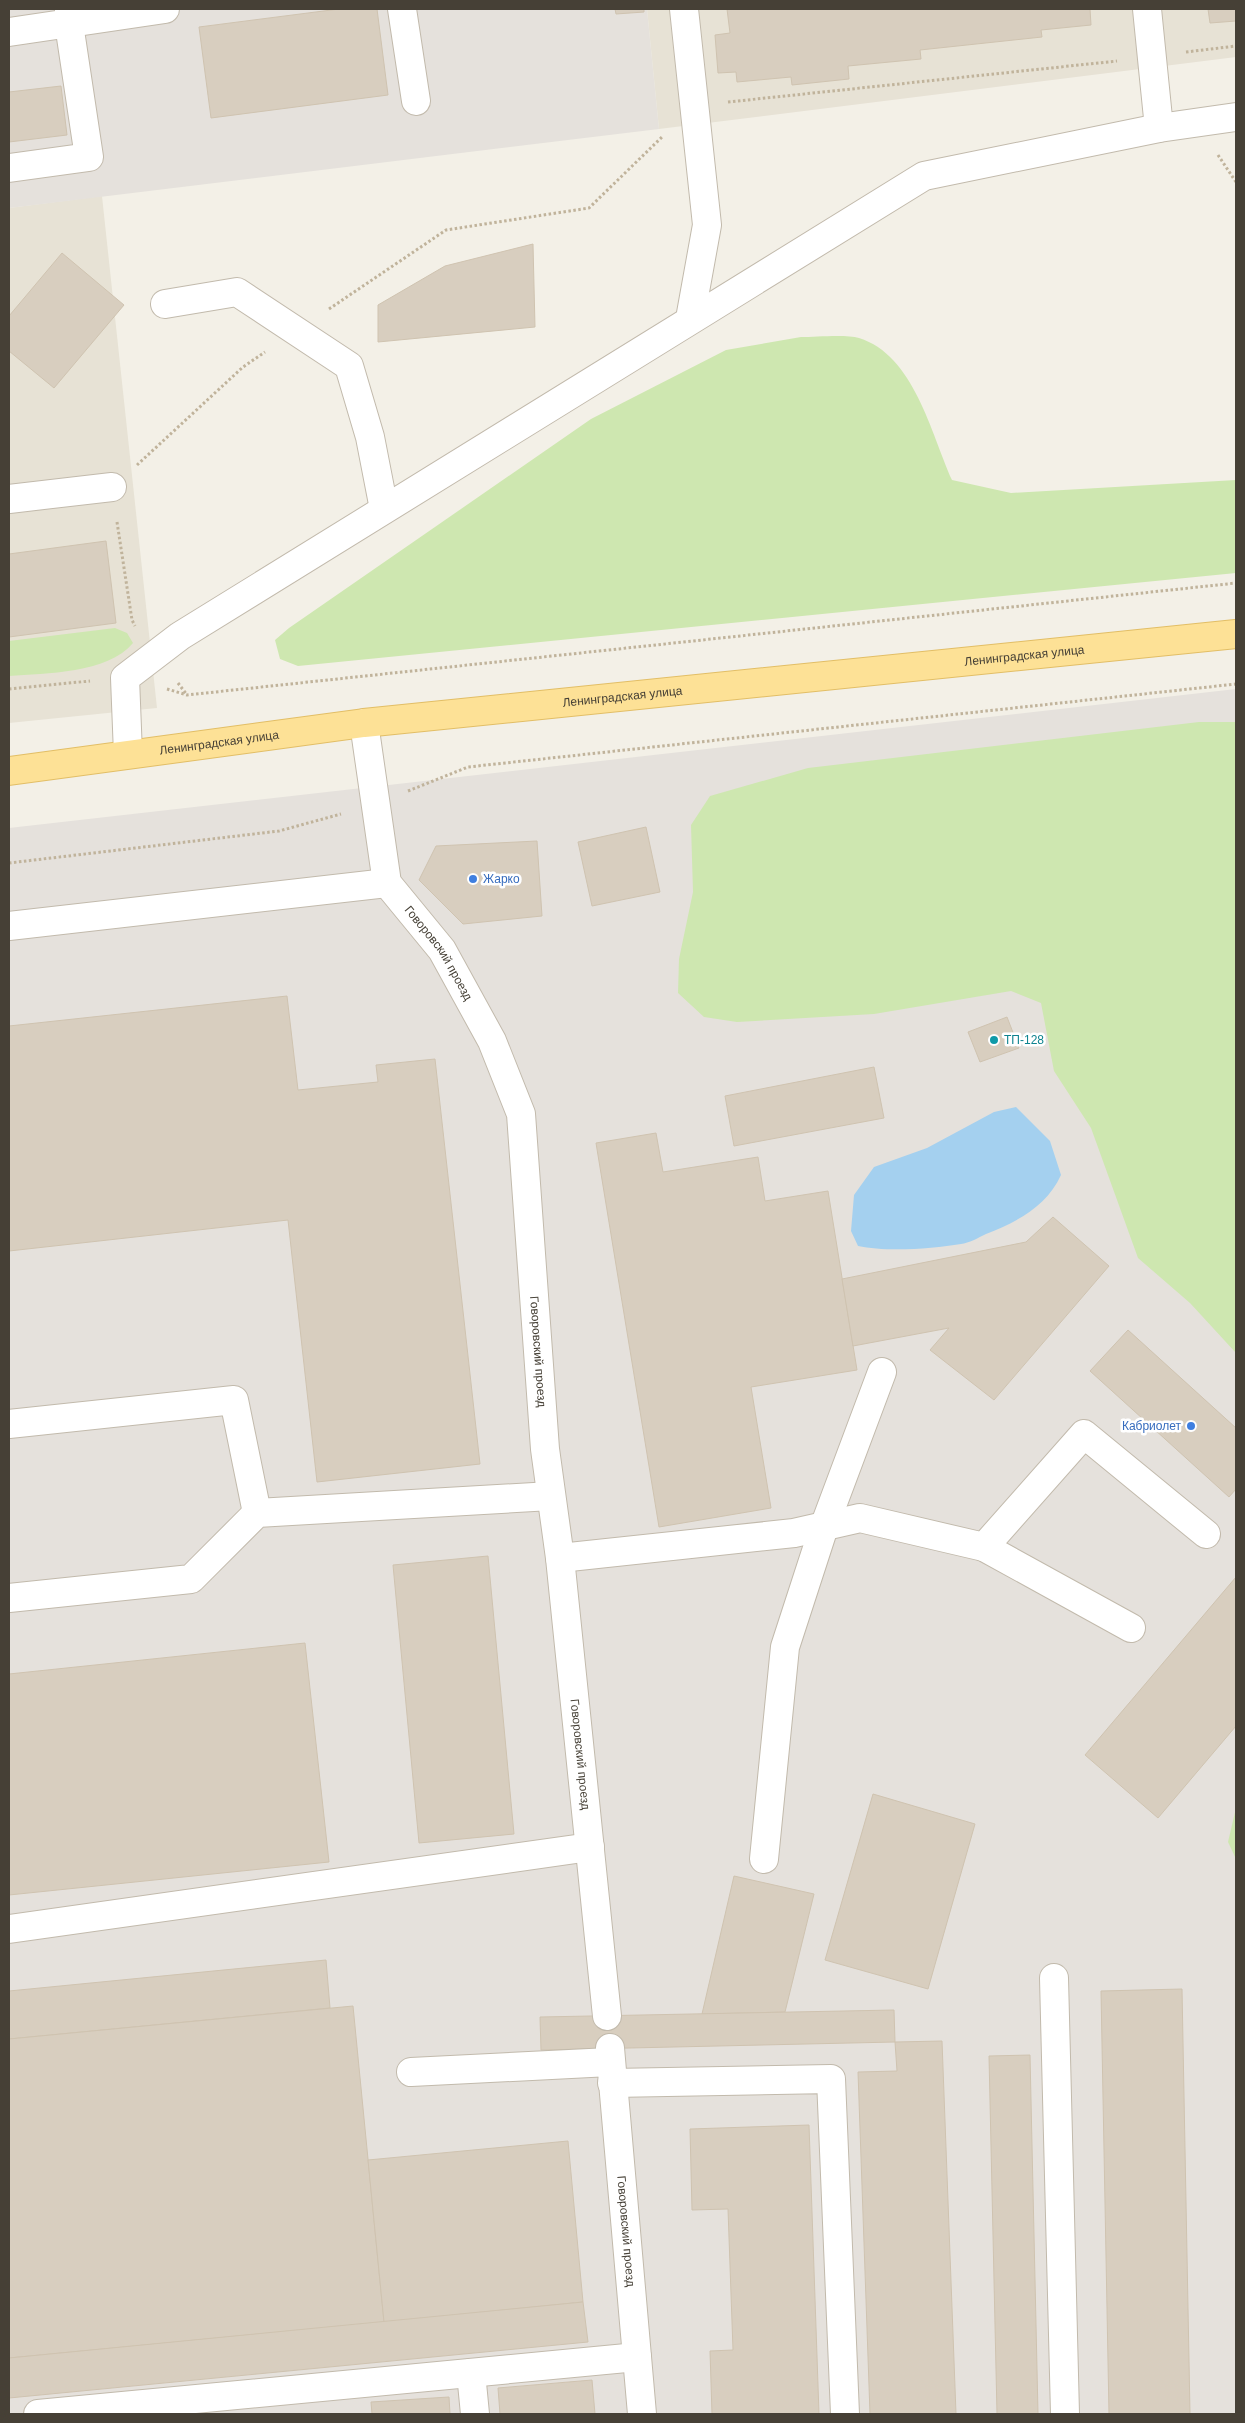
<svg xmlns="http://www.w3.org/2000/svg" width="1245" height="2423" font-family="Arial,sans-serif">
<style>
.residential{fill:#e7e2d5}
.industrial{fill:#e5e1dc}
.green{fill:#cee7b0}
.water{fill:#a4d0ef}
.building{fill:#d8cebf;stroke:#cfc3b0}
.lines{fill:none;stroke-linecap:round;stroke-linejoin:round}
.minor-casing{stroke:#c2baac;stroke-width:30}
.major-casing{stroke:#e2be66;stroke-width:30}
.path{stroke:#c0b39b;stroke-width:3;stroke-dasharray:2.5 2.5;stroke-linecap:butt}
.minor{stroke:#fff;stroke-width:28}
.major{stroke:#fde196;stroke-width:28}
.shop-dot{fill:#3f7fe0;stroke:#fff;stroke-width:2}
.culture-dot{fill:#0f9aa8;stroke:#fff;stroke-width:2}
.labels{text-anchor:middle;stroke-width:5;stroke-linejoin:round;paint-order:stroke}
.street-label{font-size:12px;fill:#464036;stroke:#fff}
.shop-label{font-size:12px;fill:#366cbe;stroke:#fff;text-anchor:start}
.culture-label{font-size:12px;fill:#0d838f;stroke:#fff;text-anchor:start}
</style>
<rect width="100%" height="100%" fill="#f3f0e7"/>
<g class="residential">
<polygon points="647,9 1236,9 1236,57 659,129"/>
<polygon points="102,196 157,708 9,723 9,208"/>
</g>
<g class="industrial">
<polygon points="9,9 647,9 659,129 9,208"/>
<polygon points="1236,689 1236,2414 9,2414 9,828"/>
</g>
<g class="green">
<path d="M801 337C816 337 846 334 859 338 914 355 931 433 952 480L1011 493 1236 480V573L298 666 280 659 275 640 289 628 591 419 726 350Z"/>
<path d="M115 628 127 633 133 643C107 674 46 673 9 676V641Z"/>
<polygon points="1199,722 1236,722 1236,1353 1190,1303 1138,1258 1091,1128 1054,1071 1041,1003 1011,991 874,1014 737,1022 704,1017 678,993 679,959 693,892 691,825 710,796 808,768"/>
<polygon points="1236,1808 1236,1859 1228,1842"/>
</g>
<path class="water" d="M1016 1107 1050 1141 1061 1175C1047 1206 1017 1222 986 1234 978 1238 969 1243 961 1244 932 1249 886 1252 858 1246L851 1231 854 1195 874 1167 927 1148 994 1112Z"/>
<g class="building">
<polygon points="339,9 377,9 388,95 211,118 199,27"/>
<polygon points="615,9 644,9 644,12 616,14"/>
<polygon points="727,9 1090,9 1091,25 1041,30 1042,37 920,50 921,59 848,66 849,79 792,85 791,77 737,82 736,72 718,73 715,35 730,33"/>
<polygon points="1208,9 1236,9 1236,21 1210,23"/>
<polygon points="61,86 67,135 9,142 9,92"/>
<polygon points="533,244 535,327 378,342 378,305 445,266"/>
<polygon points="62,253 124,305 54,388 9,351 9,316"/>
<polygon points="106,541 116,623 9,637 9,554"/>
<polygon points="646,827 660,892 592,906 578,842"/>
<polygon points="537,841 542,916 463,924 419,880 436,846"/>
<polygon points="287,996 298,1090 378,1082 376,1065 435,1059 480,1464 317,1482 288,1220 9,1251 9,1026"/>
<polygon points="1007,1017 1019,1048 980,1062 968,1032"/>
<polygon points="874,1067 884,1118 734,1146 725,1096"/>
<polygon points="656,1133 663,1172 758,1157 765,1201 828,1191 857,1370 751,1387 771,1508 659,1527 596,1143"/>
<polygon points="1053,1217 1109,1266 994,1400 930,1350 949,1328 853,1346 842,1279 1026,1242"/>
<polygon points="1128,1330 1236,1428 1236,1489 1229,1497 1090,1371"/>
<polygon points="488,1556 514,1834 419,1843 393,1565"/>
<polygon points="1236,1577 1236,1726 1158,1818 1085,1755"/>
<polygon points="305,1643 329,1862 9,1895 9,1674"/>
<polygon points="873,1794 975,1824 928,1989 825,1960"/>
<polygon points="734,1876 814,1894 785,2012 702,2014"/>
<polygon points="326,1960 330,2008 9,2039 9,1991"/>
<polygon points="1182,1989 1190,2414 1109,2414 1101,1991"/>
<polygon points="353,2006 384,2322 9,2358 9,2039"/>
<polygon points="894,2010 895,2042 541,2050 540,2017"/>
<polygon points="942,2041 956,2414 870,2414 858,2072 897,2071 895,2042"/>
<polygon points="1030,2055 1038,2414 997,2414 989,2056"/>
<polygon points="809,2125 819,2414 712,2414 710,2351 733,2350 728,2209 692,2210 690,2129"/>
<polygon points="568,2141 583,2302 384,2322 368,2160"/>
<polygon points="583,2302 588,2342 9,2398 9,2358"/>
<polygon points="592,2380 595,2414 500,2414 498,2388"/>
<polygon points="449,2397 450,2414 372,2414 371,2402"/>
</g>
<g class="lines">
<defs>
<g id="minor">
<polyline points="402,9 416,101"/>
<polyline points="684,9 707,225 690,319"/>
<polyline points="1147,9 1159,128"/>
<polyline points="9,32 165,9"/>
<polyline points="9,168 89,157 69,24 69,9"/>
<polyline points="165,304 237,292 349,366 370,437 384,509"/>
<polyline points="9,499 112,487"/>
<path id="s1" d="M364 723 387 883 442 950 492 1041 521 1114 545 1449 560 1558 607 2016"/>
<polyline points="128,754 125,678 180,636 924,176 1159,128 1236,117"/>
<polyline points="9,926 387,883"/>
<polyline points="9,1424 234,1400 257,1513"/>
<polyline points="984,1547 1131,1628"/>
<polyline points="560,1558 794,1533 860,1518 984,1547 1084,1434 1206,1534"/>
<polyline points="9,1598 191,1579 257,1513 551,1496"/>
<polyline points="764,1859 785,1647 824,1527 882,1372"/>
<polyline points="9,1929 590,1847"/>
<polyline points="1054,1978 1065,2414"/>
<path id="s2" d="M610 2048 642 2414"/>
<polyline points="411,2072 610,2062"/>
<polyline points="612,2083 831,2079 845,2414"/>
<polyline points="471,2373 475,2414"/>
<polyline points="38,2414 637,2357"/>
</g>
<g id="major">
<path id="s3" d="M9 771 364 723 1236 634"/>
</g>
</defs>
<use href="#minor" class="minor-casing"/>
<use href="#major" class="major-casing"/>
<g class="path">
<polyline points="1186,52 1236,46"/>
<polyline points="728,102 1117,61"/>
<polyline points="1218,155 1236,182"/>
<polyline points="329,309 446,230 589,208 662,137"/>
<polyline points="137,465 243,367 265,352"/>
<polyline points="117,522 132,620 135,626"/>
<polyline points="178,683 187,695"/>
<polyline points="9,689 90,681"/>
<polyline points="167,689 187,695 1236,583"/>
<polyline points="408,791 468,767 1236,684"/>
<polyline points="9,863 279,831 341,814"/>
</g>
<use href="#minor" class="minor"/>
<use href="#major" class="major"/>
</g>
<g class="shop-dot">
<circle cx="473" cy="879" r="5"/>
<circle cx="1191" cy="1426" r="5"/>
</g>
<circle class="culture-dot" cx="994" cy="1040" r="5"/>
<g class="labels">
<g class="street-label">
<text dy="4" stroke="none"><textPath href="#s3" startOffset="1022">Ленинградская улица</textPath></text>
<text dy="4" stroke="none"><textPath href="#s3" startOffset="618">Ленинградская улица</textPath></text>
<text dy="4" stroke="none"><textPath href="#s3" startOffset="212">Ленинградская улица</textPath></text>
<text dy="4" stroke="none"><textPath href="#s1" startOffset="249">Говоровский проезд</textPath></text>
<text dy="4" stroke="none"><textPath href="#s1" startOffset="669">Говоровский проезд</textPath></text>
<text dy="4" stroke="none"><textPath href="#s1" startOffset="1074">Говоровский проезд</textPath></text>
<text dy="4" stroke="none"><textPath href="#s2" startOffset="184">Говоровский проезд</textPath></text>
</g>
<g class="shop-label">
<text x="483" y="883">Жарко</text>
<text x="1181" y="1430" text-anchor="end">Кабриолет</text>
</g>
<g class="culture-label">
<text x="1004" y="1044">ТП-128</text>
</g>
</g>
<rect width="1245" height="2423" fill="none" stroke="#464036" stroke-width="20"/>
</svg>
